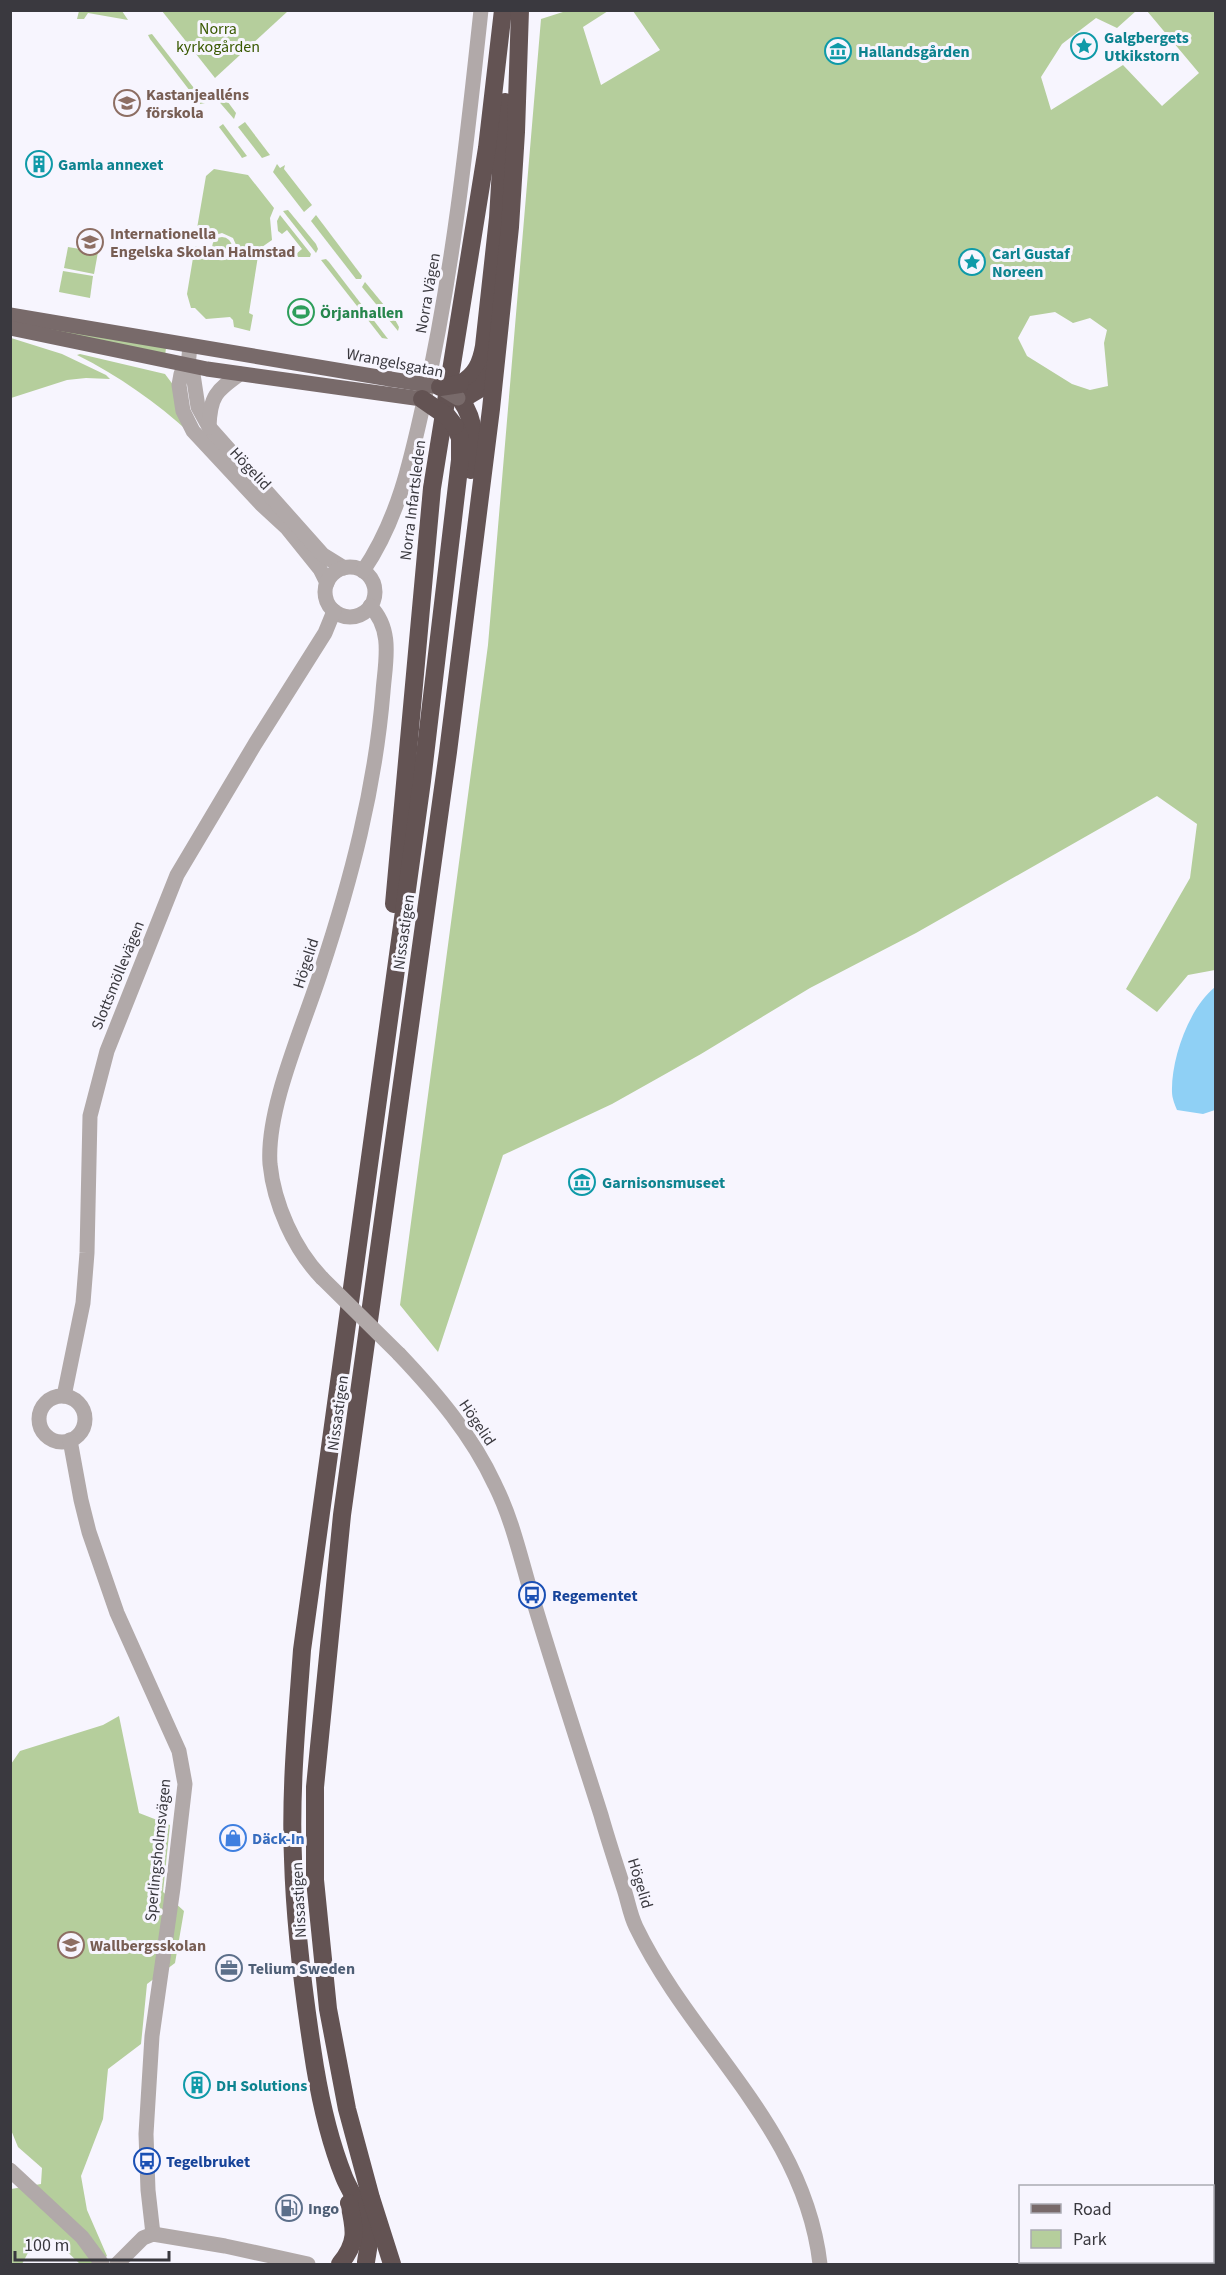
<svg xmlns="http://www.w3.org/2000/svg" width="1226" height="2275" font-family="'Source Sans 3',sans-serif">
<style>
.green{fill:#b5ce9c;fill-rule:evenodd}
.water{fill:#8fd0f5}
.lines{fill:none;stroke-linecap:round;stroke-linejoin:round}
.minor{stroke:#b1a9a9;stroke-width:15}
.major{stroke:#786a6a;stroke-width:15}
.highway{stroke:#635353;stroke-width:18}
.minor-bridge{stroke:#b1a9a9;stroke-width:15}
.major-bridge{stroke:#786a6a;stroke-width:15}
.highway-bridge{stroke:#635353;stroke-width:18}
.labels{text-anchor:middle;stroke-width:6;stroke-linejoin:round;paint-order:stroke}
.park-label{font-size:16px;fill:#395900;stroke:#f7f5fe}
.culture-label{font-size:16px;font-weight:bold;fill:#0d838f;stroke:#f7f5fe;text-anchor:start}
.education-label{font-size:16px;font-weight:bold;fill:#785e54;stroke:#f7f5fe;text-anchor:start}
.street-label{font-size:16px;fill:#3a393f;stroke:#f7f5fe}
.leisure-label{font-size:16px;font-weight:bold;fill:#27864d;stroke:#f7f5fe;text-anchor:start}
.transit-label{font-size:16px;font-weight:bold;fill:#164399;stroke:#f7f5fe;text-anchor:start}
.shop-label{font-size:16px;font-weight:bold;fill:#366cbe;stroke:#f7f5fe;text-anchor:start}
.service-label{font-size:16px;font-weight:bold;fill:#4e5e75;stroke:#f7f5fe;text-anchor:start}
</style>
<rect width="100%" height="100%" fill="#f7f5fe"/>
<g class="green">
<polygon points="122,11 128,20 88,13 84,19 77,19 79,11"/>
<polygon points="162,11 288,11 215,78"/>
<path d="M566 11H608L583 27 601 85 660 50 633 11H1136L1117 28 1096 18 1062 44 1041 77 1051 110 1123 65 1162 106 1199 73 1147 11H1215V970L1188 975 1157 1012 1126 989 1190 878 1197 824 1157 796 916 933 810 988 701 1054 612 1104 503 1155 438 1352 400 1305 488 645 541 19ZM1055 312 1073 323 1090 318 1107 330 1104 343 1108 386 1090 390 1072 384 1027 356 1018 338 1030 316Z"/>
<polygon points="152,34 204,101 205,103 200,104 150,39 148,35"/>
<polygon points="216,90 219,90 236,113 234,119 215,97"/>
<polygon points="245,122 270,155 262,158 238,127"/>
<polygon points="223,124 247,156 242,158 240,155 219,127"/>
<polygon points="277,164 280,168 285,165 284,169 312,205 304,212 273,172"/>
<polygon points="214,169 248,175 274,208 270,218 272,240 262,247 261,251 237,247 233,238 222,233 212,236 207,241 195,240 206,176"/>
<polygon points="288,210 316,244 318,249 316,253 283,211"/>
<polygon points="280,215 311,254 310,257 298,257 296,254 302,249 287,230 282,234 278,231 277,221"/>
<polygon points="316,215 362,276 361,279 356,279 311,221"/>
<circle cx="222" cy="247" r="10"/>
<path d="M195 246 205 248C212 262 226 265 236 252L258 256 249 313 253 315 250 331 234 327 233 320 230 317 206 319 195 308H191L187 294Z"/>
<polygon points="68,247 98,252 94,274 64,268"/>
<polygon points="326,259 329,262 388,339 382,338 321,260"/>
<polygon points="63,271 93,276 90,298 59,292"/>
<polygon points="365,282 393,316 399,327 398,331 362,287"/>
<polygon points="13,321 166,348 165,356"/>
<polygon points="11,338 62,354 106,375 110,379 86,378 67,380 11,398"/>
<path d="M80 354 165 374 174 386 191 434C156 402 119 376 77 355Z"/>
<polygon points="119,1716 139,1813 170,1825 163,1892 184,1911 175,1963 147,1984 141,2044 108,2069 103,2119 81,2176 87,2210 107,2256 98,2264 80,2264 53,2238 30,2249 22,2264 11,2264 11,2189 41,2184 42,2168 18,2147 11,2130 11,1764 20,1751 103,1725"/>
</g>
<path class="water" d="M1215 987V1110L1203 1114 1177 1110C1175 1105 1172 1098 1172 1092 1171 1059 1189 1008 1215 987Z"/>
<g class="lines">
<g class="minor">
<polyline points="190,346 188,366 181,374 179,385 183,411 193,431 261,504 287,528 320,569 327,583"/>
<polyline points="188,366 193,374 198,407 209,427 323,555 344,568"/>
<path d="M209 427C210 396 216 391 240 374"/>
<circle cx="350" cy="592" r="25"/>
<path d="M363 571C398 520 411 460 424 401 453 272 467 141 481 10"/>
<path d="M322 1278C294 1249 274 1204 270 1164 266 1108 304 1025 321 971 351 880 375 789 383 692 385 663 394 630 370 606"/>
<path d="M399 1354C436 1393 472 1435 495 1485 514 1523 522 1565 535 1606 556 1676 579 1746 601 1815 608 1840 616 1864 624 1889 628 1901 630 1915 636 1927 693 2045 804 2127 820 2264"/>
<circle cx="62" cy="1419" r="23"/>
<polyline points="64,1396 83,1303 87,1253 90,1116 107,1051 177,875 255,744 325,633 334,611"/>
<polyline points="70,1440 81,1500 89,1532 117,1613 179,1751 185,1784 173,1888 152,2036 146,2134 148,2190 153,2234"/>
<polyline points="10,2170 82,2237 102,2264"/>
<polyline points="117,2264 143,2238 153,2234 225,2246 308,2264"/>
</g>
<g class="major">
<polyline points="10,315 390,379"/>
<polyline points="10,328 207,369 422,399"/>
</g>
<g class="highway">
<path d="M460 384C476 375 481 363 484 346L498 218 505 102"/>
<path d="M471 470C474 444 477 423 461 400L481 388 493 370"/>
<polyline points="394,904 432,488 487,148 503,10"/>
<path d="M366 2262C367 2254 369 2247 369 2239 369 2216 352 2197 344 2177 330 2142 321 2103 315 2067 304 1998 295 1929 293 1859 290 1790 297 1720 302 1650L422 781 460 460V438L455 426"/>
<path d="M340 2264C358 2242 355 2230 349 2203"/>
<polyline points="392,2264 371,2198 347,2109 328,2009 315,1880 315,1787 342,1515 448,752 491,409 510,227 516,132 520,10"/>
</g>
<polyline class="minor-bridge" points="322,1278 399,1354"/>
<polyline class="major-bridge" points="390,379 440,387 458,398"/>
<g class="highway-bridge">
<polyline points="440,387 460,384"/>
<polyline points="422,399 448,417 455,426"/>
</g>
</g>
<defs>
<symbol id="sight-ring" viewBox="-11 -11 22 22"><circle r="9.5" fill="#f7f5fe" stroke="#0f9aa8" stroke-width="1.5"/><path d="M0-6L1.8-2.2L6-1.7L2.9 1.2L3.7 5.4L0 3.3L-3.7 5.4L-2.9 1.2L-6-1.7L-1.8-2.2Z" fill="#0f9aa8"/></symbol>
<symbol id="museum-ring" viewBox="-11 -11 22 22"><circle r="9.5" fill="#f7f5fe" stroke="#0f9aa8" stroke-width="1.5"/><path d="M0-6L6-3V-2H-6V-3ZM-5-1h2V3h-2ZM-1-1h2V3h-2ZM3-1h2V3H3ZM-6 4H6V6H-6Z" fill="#0f9aa8"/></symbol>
<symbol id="school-ring" viewBox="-11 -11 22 22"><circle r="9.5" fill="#f7f5fe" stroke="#8d6e63" stroke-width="1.5"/><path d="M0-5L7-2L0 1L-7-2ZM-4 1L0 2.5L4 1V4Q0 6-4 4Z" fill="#8d6e63"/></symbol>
<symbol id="building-ring" viewBox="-11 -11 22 22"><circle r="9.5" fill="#f7f5fe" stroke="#0f9aa8" stroke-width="1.5"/><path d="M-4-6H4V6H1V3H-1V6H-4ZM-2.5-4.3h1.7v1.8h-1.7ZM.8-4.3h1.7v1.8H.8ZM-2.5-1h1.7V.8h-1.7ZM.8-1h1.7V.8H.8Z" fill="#0f9aa8"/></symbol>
<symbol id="stadium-ring" viewBox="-11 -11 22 22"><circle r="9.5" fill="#f7f5fe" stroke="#2e9e5b" stroke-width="1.5"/><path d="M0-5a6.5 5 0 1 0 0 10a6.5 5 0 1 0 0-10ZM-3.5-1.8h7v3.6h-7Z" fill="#2e9e5b"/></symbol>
<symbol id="bus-ring" viewBox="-11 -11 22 22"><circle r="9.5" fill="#f7f5fe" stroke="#1a4fb4" stroke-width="1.5"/><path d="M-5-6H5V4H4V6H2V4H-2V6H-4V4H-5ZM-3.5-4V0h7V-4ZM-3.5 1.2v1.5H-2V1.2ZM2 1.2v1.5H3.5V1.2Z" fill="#1a4fb4"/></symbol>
<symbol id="shop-ring" viewBox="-11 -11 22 22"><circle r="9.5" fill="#f7f5fe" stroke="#3f7fe0" stroke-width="1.5"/><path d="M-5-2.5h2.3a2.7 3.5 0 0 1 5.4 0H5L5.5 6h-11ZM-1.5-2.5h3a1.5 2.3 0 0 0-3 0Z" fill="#3f7fe0"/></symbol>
<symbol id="office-ring" viewBox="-11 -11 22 22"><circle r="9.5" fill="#f7f5fe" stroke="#5c6f8a" stroke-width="1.5"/><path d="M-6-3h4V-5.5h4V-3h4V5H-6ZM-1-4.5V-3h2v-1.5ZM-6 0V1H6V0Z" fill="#5c6f8a"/></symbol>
<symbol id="fuel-ring" viewBox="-11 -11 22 22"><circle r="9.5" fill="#f7f5fe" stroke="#5c6f8a" stroke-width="1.5"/><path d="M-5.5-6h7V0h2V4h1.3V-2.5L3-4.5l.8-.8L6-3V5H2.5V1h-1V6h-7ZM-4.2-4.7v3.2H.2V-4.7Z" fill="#5c6f8a"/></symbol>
</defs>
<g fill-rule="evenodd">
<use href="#sight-ring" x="1069" y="31" width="30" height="30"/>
<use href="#museum-ring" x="823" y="36" width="30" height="30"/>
<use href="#school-ring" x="112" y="88" width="30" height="30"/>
<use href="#building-ring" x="24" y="149" width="30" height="30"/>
<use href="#school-ring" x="75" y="227" width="30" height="30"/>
<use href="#sight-ring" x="957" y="247" width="30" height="30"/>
<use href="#stadium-ring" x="286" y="297" width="30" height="30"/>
<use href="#museum-ring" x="567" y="1167" width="30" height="30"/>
<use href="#bus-ring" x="517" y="1580" width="30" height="30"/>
<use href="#shop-ring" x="218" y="1823" width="30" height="30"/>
<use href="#school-ring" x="56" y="1930" width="30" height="30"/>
<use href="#office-ring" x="214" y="1953" width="30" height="30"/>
<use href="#building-ring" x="182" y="2070" width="30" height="30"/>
<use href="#bus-ring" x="132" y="2146" width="30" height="30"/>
<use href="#fuel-ring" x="274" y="2193" width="30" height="30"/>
</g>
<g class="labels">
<g class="park-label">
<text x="218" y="34">Norra<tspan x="218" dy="18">kyrkogården</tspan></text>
</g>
<g class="culture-label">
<text x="1104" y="43">Galgbergets<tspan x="1104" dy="18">Utkikstorn</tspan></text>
<text x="858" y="57">Hallandsgården</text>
<text x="58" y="170">Gamla annexet</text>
<text x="992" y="259">Carl Gustaf<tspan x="992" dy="18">Noreen</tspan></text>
<text x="602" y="1188">Garnisonsmuseet</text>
<text x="216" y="2091">DH Solutions</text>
</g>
<g class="education-label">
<text x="146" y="100">Kastanjealléns<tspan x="146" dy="18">förskola</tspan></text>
<text x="110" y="239">Internationella<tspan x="110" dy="18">Engelska Skolan Halmstad</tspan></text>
<text x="90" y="1951">Wallbergsskolan</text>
</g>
<g class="street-label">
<text transform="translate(427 293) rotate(-80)" y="6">Norra Vägen</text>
<text transform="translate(395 362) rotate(11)" y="6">Wrangelsgatan</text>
<text transform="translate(251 468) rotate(47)" y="6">Högelid</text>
<text transform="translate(412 500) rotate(-83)" y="6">Norra Infartsleden</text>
<text transform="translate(403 932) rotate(-82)" y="6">Nissastigen</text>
<text transform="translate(305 963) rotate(-72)" y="6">Högelid</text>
<text transform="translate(117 975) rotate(-68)" y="6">Slottsmöllevägen</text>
<text transform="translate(337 1413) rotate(-82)" y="6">Nissastigen</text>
<text transform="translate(478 1422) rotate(56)" y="6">Högelid</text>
<text transform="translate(157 1850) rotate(-84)" y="6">Sperlingsholmsvägen</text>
<text transform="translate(641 1883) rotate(73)" y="6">Högelid</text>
<text transform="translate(298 1900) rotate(-93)" y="6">Nissastigen</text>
</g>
<g class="leisure-label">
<text x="320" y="318">Örjanhallen</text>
</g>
<g class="transit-label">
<text x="552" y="1601">Regementet</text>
<text x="166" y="2167">Tegelbruket</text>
</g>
<g class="shop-label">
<text x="252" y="1844">Däck-In</text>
</g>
<g class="service-label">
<text x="248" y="1974">Telium Sweden</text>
<text x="308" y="2214">Ingo</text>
</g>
</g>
<rect width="1226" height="2275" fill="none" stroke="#3a393f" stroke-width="24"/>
<rect x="1019" y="2185" width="195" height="78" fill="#f7f5fe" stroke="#abaab2" stroke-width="1.5"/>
<rect x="1031" y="2204" width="30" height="9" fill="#786a6a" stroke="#abaab2" stroke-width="1.5"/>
<text x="1073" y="2215" font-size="18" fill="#3a393f">Road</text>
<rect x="1031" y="2230" width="30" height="18" fill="#b5ce9c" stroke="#abaab2" stroke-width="1.5"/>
<text x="1073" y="2245" font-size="18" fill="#3a393f">Park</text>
<path d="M15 2251v9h154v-9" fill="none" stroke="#3a393f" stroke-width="3"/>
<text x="24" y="2251" font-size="18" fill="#3a393f" stroke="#f7f5fe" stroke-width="4.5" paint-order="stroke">100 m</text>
</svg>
